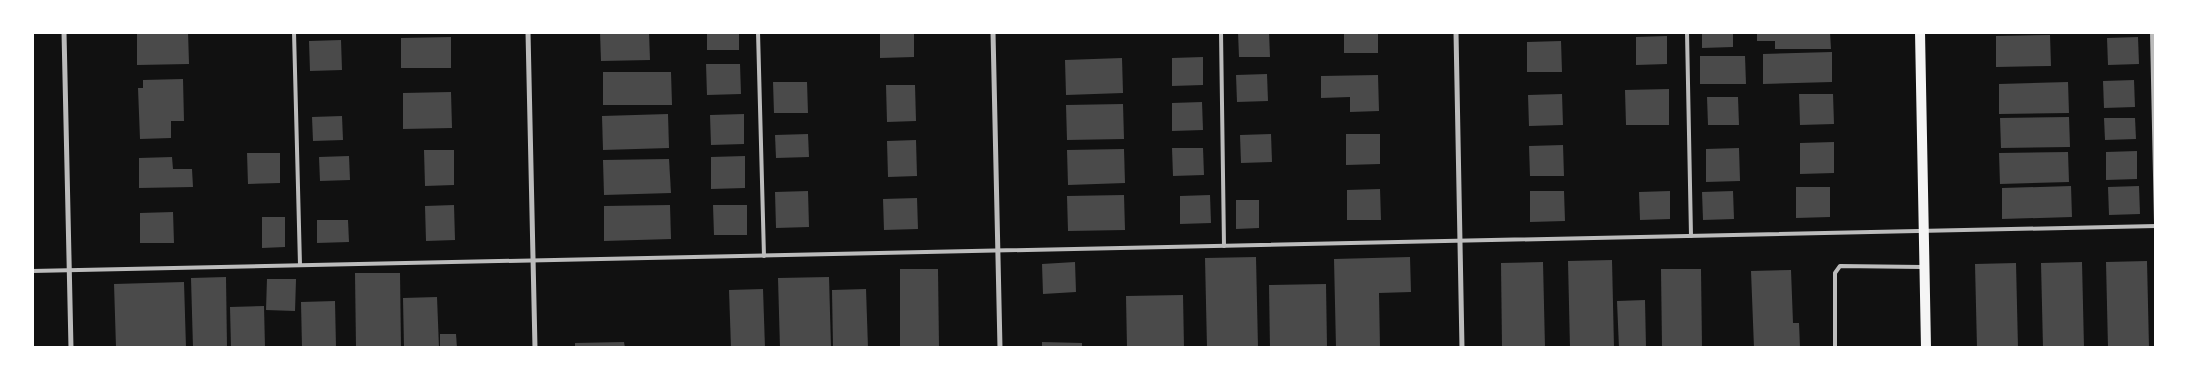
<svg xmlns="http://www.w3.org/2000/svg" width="2188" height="380" font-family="Karla,sans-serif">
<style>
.building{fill:#4a4a4a}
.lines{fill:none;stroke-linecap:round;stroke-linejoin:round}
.service{stroke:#bcbcbc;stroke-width:4}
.minor{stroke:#bcbcbc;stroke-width:5}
.secondary{stroke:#f5f5f5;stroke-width:10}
</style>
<rect width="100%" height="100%" fill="#111"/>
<g class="building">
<polygon points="137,32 188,32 189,64 137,65"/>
<polygon points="600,32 649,32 650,60 601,61"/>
<rect x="707" y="32" width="32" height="18"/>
<polygon points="880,32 914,32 914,57 880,58"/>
<polygon points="1238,32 1269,32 1270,57 1239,57"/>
<rect x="1344" y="32" width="34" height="21"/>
<polygon points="1702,32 1733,32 1733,47 1702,48"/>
<polygon points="1757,32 1830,32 1831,49 1775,49 1775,41 1757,41"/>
<polygon points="2050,35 2051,66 1996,67 1996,36"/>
<polygon points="1667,36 1667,64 1636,65 1636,37"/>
<polygon points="451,37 451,68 401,68 401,38"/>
<polygon points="2138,37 2139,64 2108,65 2107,38"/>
<polygon points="341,40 342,70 310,71 309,41"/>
<polygon points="1561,41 1562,72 1527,72 1527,42"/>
<polygon points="1832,52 1832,82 1763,84 1763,54"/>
<polygon points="1700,56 1745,56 1746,84 1700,84"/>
<polygon points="1203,57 1203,85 1172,86 1172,58"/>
<polygon points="1122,58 1123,93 1066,95 1065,60"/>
<polygon points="706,64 740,64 741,94 707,95"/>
<polygon points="603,72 671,72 672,105 603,105"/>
<polygon points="1267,74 1268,101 1237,102 1236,75"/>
<polygon points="1378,75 1379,111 1350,112 1350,97 1321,98 1321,76"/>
<polygon points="183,79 184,121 171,121 171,138 140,139 138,88 143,88 143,80"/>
<polygon points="2134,80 2135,107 2104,108 2103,81"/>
<polygon points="773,82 807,82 808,113 774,113"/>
<polygon points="2068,82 2069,113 1999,114 1999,84"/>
<polygon points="886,85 915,85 916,121 887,122"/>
<polygon points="1669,89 1669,125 1626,125 1625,90"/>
<polygon points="451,92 452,128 403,129 403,93"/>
<polygon points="1562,94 1563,125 1529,126 1528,95"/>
<polygon points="1799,94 1833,94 1834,124 1800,125"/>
<polygon points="1707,97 1738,97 1739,125 1708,125"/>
<polygon points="1202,102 1203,130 1172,131 1172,103"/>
<polygon points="1123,104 1124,139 1067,140 1066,105"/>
<polygon points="668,114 669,148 603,150 602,116"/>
<polygon points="744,114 744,144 711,145 710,115"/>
<polygon points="342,116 343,140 313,141 312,117"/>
<polygon points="2069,117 2070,147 2001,148 2000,118"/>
<polygon points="2104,118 2135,118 2136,139 2105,140"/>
<polygon points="808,134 809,157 776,158 775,135"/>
<polygon points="1271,134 1272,162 1241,163 1240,135"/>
<polygon points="1346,134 1380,134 1380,164 1346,165"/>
<polygon points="916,140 917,176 888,177 887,141"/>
<polygon points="1834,142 1834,173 1800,174 1800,143"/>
<polygon points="1563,145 1564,176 1530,176 1529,146"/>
<polygon points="1172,148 1203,148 1204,175 1173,176"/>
<polygon points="1739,148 1740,181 1706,182 1706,149"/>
<polygon points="1124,149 1125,183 1068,185 1067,150"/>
<polygon points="424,150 454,150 454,185 425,186"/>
<polygon points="2137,151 2137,179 2106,180 2106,152"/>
<polygon points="2068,152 2069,182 2000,184 1999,153"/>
<polygon points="247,153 280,153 280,183 248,184"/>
<polygon points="349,156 350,180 320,181 319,157"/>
<polygon points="745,156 745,188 711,189 711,157"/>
<polygon points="172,157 173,169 192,169 193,187 139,188 139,158"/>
<polygon points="669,159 671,193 604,195 603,160"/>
<polygon points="2071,186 2072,217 2002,219 2002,188"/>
<polygon points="2139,186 2140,214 2109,215 2108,187"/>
<polygon points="1796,187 1830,187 1830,217 1796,218"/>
<polygon points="1380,189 1381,220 1347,220 1347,190"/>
<polygon points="808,191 809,227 776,228 775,192"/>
<polygon points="1530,191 1564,191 1565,221 1530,222"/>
<polygon points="1670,191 1670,219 1640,220 1639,192"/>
<polygon points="1733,191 1734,219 1703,220 1702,192"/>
<polygon points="1124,195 1125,230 1068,231 1067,196"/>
<polygon points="1210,195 1211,223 1180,224 1180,196"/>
<polygon points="917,198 918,229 884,230 883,199"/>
<polygon points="1236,200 1259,200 1259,228 1236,229"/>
<polygon points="454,205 455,240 426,241 425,206"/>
<polygon points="670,205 671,239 604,241 604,206"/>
<polygon points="713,205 747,205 747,235 714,235"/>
<polygon points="173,212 174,243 140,243 140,213"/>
<polygon points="262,217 285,217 285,247 262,248"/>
<polygon points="317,220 348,220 349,242 317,243"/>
<polygon points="1256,257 1258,348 1207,348 1205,258"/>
<polygon points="1410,257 1411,292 1379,293 1380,348 1336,348 1334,259"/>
<polygon points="1612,260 1614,348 1570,348 1568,261"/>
<polygon points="2147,261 2149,348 2108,348 2106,262"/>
<polygon points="1075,262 1076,292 1043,294 1042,264"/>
<polygon points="1543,262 1545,348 1502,348 1501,263"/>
<polygon points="2082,262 2084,348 2043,348 2041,263"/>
<polygon points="2016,263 2018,348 1977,348 1975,264"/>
<polygon points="900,269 938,269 939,348 900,348"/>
<polygon points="1661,269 1701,269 1702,348 1662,348"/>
<polygon points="1791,270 1793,323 1799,323 1800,348 1754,348 1751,271"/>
<polygon points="355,273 400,273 401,348 356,348"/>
<polygon points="226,277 227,348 193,348 191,278"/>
<polygon points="829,277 831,348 780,348 778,278"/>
<polygon points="267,279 296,279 295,311 266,310"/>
<polygon points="184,282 186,348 116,348 114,284"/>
<polygon points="1326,284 1327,348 1270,348 1269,285"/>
<polygon points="763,289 765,348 731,348 729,290"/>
<polygon points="866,289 868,348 833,348 832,290"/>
<polygon points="1183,295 1184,348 1127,348 1126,296"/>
<polygon points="437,297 439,348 404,348 403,298"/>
<polygon points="1645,300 1646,348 1619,348 1617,301"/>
<polygon points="335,301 336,348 302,348 301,302"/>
<polygon points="264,306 265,348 231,348 230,307"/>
<polygon points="440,334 456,334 457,348 440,348"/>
<polygon points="624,342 625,348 575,348 575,343"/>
<polygon points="1042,342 1082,343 1082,348 1042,348"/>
</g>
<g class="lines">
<g class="service">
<polyline points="294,32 300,265"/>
<polyline points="758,32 764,256"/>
<polyline points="1221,32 1224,246"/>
<polyline points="1687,32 1691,236"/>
<polyline points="2152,32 2156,223"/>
<polyline points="32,271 2156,226"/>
<polyline points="1835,348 1835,273 1840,266 1922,267"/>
</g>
<g class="minor">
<polyline points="64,32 71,348"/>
<polyline points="528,32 535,348"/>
<polyline points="993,32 1000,348"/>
<polyline points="1456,32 1462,348"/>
</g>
<polyline class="secondary" points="1920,32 1926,348"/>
</g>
<rect width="2188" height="380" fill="none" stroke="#ffffff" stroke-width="68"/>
</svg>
